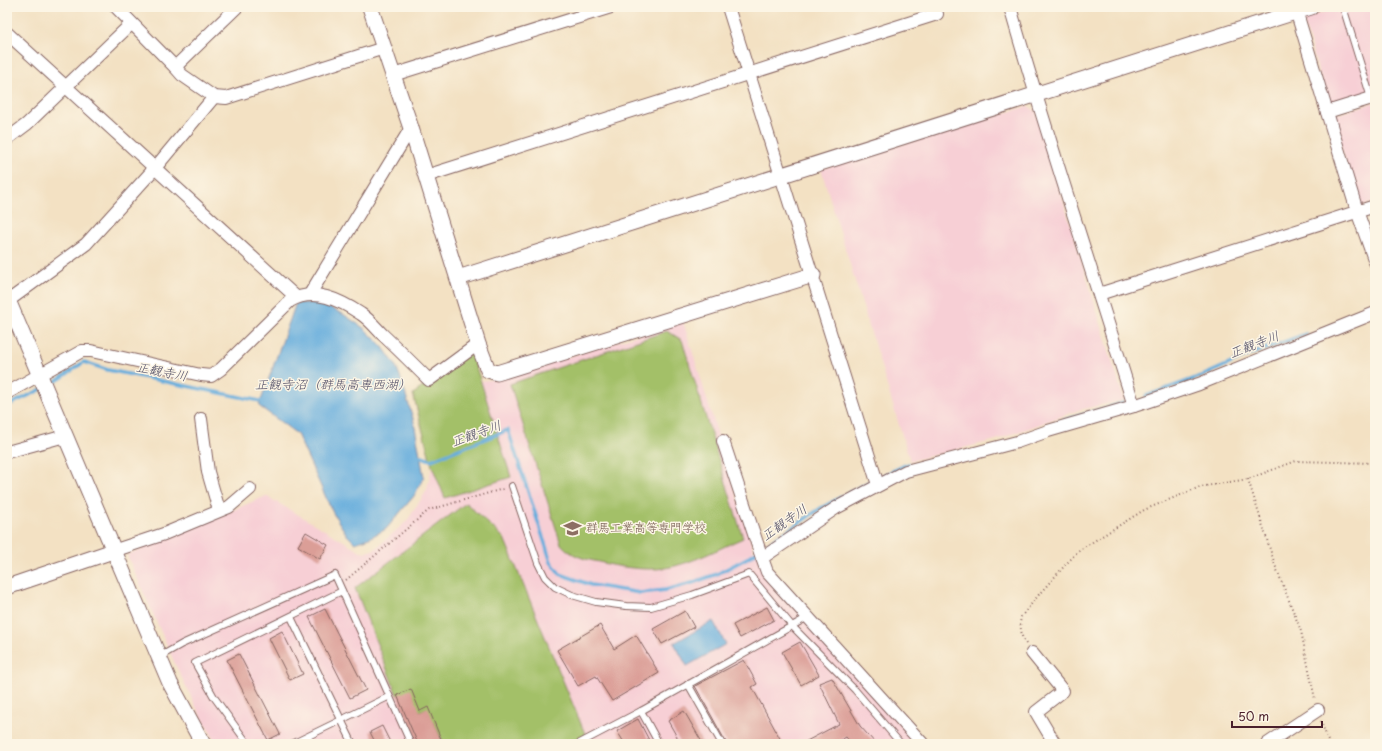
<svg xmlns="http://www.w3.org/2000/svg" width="1382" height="751" font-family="'Playpen Sans','Klee One',sans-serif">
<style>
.built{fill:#f7cfd5}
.green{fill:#a3c068;stroke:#76704a}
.water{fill:#67aedd;stroke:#586684}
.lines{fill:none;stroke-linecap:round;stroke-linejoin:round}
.stream{stroke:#67aedd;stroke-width:3.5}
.building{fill:#db9e97}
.service-casing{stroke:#856360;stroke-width:8}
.minor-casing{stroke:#856360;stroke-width:14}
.tertiary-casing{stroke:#856360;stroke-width:17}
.path{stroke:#856360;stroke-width:2;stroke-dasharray:1 3;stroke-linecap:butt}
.service{stroke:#fff;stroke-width:6}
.minor{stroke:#fff;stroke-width:12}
.tertiary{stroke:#fff;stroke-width:15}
.labels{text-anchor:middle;stroke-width:3;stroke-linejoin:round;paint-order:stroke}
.education-label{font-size:12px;fill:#785e54;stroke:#fcf5e5;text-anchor:start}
.water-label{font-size:13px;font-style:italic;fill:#545169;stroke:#fcf5e5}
</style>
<rect width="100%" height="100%" fill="#fcf5e5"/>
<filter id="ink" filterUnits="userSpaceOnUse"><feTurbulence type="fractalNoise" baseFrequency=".025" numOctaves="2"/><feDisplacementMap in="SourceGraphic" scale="8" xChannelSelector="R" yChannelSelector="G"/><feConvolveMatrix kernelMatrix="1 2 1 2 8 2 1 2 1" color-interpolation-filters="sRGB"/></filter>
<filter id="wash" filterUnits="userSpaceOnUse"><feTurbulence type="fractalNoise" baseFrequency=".012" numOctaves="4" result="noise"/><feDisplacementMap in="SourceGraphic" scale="16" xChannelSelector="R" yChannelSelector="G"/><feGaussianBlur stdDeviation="0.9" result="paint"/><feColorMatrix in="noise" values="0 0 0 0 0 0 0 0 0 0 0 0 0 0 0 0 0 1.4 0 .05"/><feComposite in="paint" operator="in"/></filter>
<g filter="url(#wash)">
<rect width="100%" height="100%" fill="#f3e1c3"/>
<g class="built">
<polygon points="1340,7 1375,7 1375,93 1329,108 1303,19"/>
<polygon points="1375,102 1375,202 1359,207 1332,116"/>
<polygon points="1028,106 1036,111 1124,400 1079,410 996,440 910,461 821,169"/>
<polygon points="683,321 753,549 916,744 217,744 198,711 176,666 127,555 266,496 364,553 375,549 407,521 427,490 432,466 414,394 471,353 481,381 497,379"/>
</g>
<g class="green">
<path d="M667 331 682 340 743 538C718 549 693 563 666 568 646 571 618 567 599 562 584 559 571 556 561 544L510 384Z"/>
<polygon points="471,353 481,382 511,477 445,498 432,466 413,394"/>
<polygon points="466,503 504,538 586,736 570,744 444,744 427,708 420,711 397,695 355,588"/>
</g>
<g class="water">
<polygon points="296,303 320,303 343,314 365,329 382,346 395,364 400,376 414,422 424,477 414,496 386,529 367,539 355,543 347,535 333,513 297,434 259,406"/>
<polygon points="713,621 726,644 687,666 674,643"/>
</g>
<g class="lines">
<g class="stream">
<polyline points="1338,322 1375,305"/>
<path d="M47 386C61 380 71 370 84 362L108 370 265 402"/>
<polyline points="1146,396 1202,376 1254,353 1306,334"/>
<polyline points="7,406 42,389"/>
<polyline points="1059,422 1123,403"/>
<polyline points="416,455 431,460 508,430 551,562 560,574 591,585 640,593 666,590 692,583 717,574 749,557 821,508 871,481"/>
<polyline points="880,477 903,466 909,464"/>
</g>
</g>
<g id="blocks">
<g class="building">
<polygon points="306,532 328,545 320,559 298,546"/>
<polygon points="767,607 774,620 740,638 733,625"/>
<polygon points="325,609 366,690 350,698 309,617"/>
<polygon points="685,611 694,627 662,644 653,629"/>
<polygon points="600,625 614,649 636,635 659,673 612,701 596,676 578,686 557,650"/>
<polygon points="282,631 303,674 290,680 269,638"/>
<polygon points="800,642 819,675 801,685 782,652"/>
<polygon points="239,654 280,734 268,740 227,660"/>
<polygon points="744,660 757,684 752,687 783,744 727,744 695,686"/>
<polygon points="832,678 860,726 876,744 852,744 846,737 835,744 801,744 839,724 819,683"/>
<polygon points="411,689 420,711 428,707 443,744 418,744 397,695"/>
<polygon points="684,711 703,744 681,744 668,721"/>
<polygon points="638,719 651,744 625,744 617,731"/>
<polygon points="382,726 391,744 376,744 370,732"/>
</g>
</g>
</g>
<g filter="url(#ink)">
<use href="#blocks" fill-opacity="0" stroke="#856360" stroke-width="1"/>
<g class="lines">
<defs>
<g id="service">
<polyline points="1343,7 1371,98"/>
<polyline points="512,486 538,563 545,577 555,587 572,595 596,602 626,606 651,607 692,595 749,574 792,626 855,690 901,744"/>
<polyline points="291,617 353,744"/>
<polyline points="159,657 182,644 335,575 411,744"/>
<polyline points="688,684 722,744"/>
<polyline points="641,711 659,744"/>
<polyline points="248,744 214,697 195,663 342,591"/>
<polyline points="292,744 388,697"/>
<polyline points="578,744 641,711 808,617"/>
</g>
<g id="minor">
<polyline points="116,7 175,67 237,7"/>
<polyline points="728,7 878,485"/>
<path d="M1010 7C1048 141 1093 273 1134 406"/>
<polyline points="1295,7 1357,211 1375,262"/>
<polyline points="7,33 296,297"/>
<polyline points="393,75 611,7"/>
<polyline points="214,97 226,98 384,48"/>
<polyline points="1327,112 1375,97"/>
<polyline points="7,139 27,124 131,24"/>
<polyline points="426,176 937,14"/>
<polyline points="310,294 411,128"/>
<polyline points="1099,294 1375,206"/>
<polyline points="8,301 86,244 155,168 214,97 182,75 175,67"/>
<path d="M7 393 82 351H91L201 375 211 376 221 369 290 301C314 287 340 300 361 314 369 319 376 328 383 335 399 350 414 365 429 380L478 344"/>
<polyline points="201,419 208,472 219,510"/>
<polyline points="723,441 762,558"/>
<polyline points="7,452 65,436"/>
<polyline points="113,551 164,534 229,507 250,489"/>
<polyline points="1032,653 1063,691 1036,712 1055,744"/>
<polyline points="923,744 767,572 762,558 836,508 906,471 1017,442 1048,431 1134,406 1199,384 1375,313"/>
<polyline points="1267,744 1318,710"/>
</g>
<g id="tertiary">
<polyline points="370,7 411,128 478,344 488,370 497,373 813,275"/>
<polyline points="458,278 1311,7"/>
<polyline points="7,298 170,683 203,744"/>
<polyline points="7,587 113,551"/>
</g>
</defs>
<use href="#service" class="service-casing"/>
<use href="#minor" class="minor-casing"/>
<use href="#tertiary" class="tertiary-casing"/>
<g class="path">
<polyline points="1248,479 1275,565 1301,631 1315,699"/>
<polyline points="346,580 429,510 503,489"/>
<polyline points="1026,644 1022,636 1020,623 1021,617 1041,592 1078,551 1144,510 1200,487 1248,479 1296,461 1375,463"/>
<polyline points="1321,721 1329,744"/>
</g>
<use href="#service" class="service"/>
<use href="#minor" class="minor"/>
<use href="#tertiary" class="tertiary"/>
</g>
</g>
<defs>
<symbol id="university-bare" viewBox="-9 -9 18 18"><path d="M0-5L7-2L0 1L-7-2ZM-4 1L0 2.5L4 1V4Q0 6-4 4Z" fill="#8d6e63" stroke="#fcf5e5" stroke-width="2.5" paint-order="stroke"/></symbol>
</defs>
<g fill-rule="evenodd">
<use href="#university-bare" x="560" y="516" width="25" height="25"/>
</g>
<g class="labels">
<g class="education-label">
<text x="586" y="532">群馬工業高等専門学校</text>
</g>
<g class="water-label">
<text transform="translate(1254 344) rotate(-21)" y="5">正観寺川</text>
<text transform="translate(162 371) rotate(11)" y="5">正観寺川</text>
<text x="333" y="389">正観寺沼（群馬高専西湖）</text>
<text transform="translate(476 433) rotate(-20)" y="5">正観寺川</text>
<text transform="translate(784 522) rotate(-35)" y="5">正観寺川</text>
</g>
</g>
<rect width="1382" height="751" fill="none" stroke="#fcf5e5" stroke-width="24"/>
<path d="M1232 721v6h90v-6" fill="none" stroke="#4a1f2b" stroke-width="2"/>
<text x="1238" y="721" font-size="12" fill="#4a1f2b" stroke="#fcf5e5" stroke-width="3" paint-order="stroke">50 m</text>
</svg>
